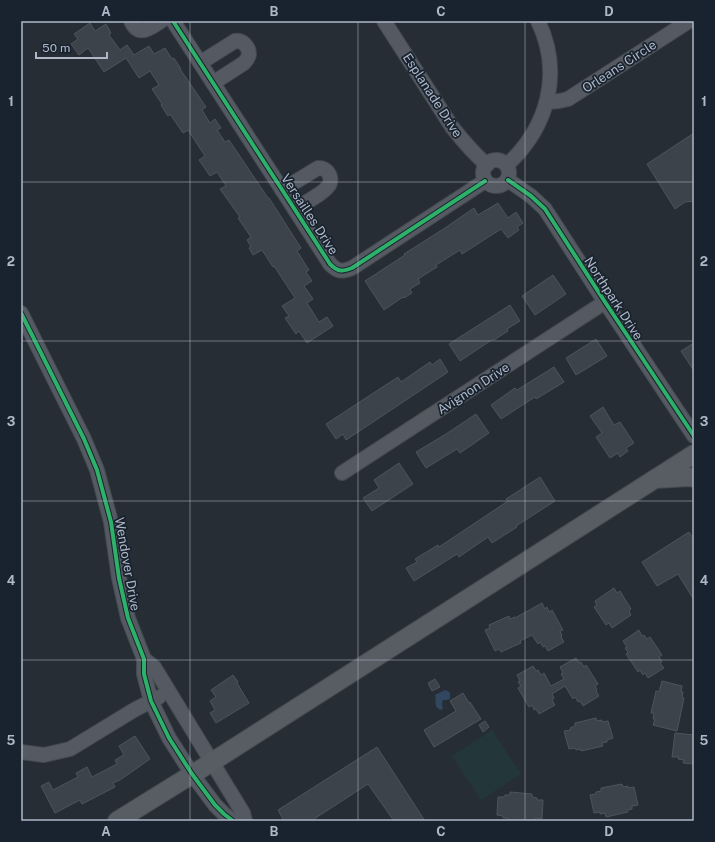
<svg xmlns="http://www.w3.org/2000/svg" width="715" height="842" font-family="'Public Sans',sans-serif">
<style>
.green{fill:#23373a}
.water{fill:#31465f}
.building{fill:#3d434a;stroke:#4d545c}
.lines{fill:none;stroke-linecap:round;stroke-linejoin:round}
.minor-casing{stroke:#44494f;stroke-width:16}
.major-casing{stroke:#434951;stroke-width:20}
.minor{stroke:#555a62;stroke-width:14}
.major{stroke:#585d64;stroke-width:18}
.cycleway-casing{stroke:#19232f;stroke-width:6}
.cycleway{stroke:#2db169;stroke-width:4}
.grid{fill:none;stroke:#aeb8c7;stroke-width:1;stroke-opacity:0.55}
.labels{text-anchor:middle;stroke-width:3.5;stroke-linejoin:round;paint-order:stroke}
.street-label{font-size:13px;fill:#aeb8c7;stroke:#19232f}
.neatline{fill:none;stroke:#aeb8c7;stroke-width:1.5}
.grid-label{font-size:13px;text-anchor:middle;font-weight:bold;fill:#aeb8c7}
</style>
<rect width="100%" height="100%" fill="#262d34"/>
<polygon class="green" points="492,730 521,774 481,800 452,756"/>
<path class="water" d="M445 690C450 691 451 694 450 699L447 700H443L442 704 443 709 440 710C433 705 437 703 435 695Z"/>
<g class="building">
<polygon points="90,23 95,31 106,24 111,33 109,35 120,50 127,45 134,55 149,46 154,54 165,48 172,59 174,58 181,69 180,69 206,107 202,110 210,123 215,119 221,128 217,130 225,142 229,140 268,198 269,198 301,248 297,251 309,270 306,272 312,281 304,286 313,299 307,303 319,322 327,317 333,326 307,343 299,331 296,334 285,318 289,316 282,306 295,298 274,266 273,267 262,250 253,255 249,248 251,247 247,240 251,237 238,218 240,217 220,189 226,186 217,172 210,176 199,160 205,156 188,130 183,133 170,114 168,116 161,105 162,104 152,89 159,85 150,71 139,78 126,58 104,72 88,48 79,55 71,44 78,39 74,34"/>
<polygon points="694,133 694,201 685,202 675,209 647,164"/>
<polygon points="498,203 508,218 516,212 523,223 517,227 519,230 508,238 501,229 462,254 460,250 436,265 437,267 418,279 420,283 410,289 412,293 404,298 403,297 384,310 365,281 405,255 404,254 445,228 474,208 478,215"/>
<polygon points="553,275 566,294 535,315 522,296"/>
<polygon points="510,305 520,321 507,329 508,331 494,340 493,339 460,361 449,344"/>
<polygon points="596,339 607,356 576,375 566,358"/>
<polygon points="694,343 694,371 681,351"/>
<polygon points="440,359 448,372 346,440 343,434 336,439 326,424 398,377 401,382 430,362 432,365"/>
<polygon points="554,367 564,382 536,399 535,397 501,419 491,405 515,388 517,390"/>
<polygon points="603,407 614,425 620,422 634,443 626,448 628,451 620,457 618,453 610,458 596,437 602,433 590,416"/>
<polygon points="476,414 489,433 460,453 457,449 426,468 416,452 446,434"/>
<polygon points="399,463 413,484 372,511 363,498 379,488 374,480"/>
<polygon points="540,477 555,501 516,526 517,527 492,543 488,537 459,557 457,554 414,581 406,568 417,562 415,559 438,545 439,547 508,501 506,499"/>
<polygon points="689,532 694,540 694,600 678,574 657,586 642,562"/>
<polygon points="614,588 617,593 620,591 631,609 629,611 631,615 612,628 609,623 606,625 594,607 597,605 595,601"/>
<polygon points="542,603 545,609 547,607 549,612 552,610 563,630 560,631 562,636 561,637 564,642 548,651 545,646 543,647 540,642 538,644 532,635 520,641 521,643 501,652 499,649 495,651 485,630 490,628 489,625 509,616 510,619 515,617 515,618"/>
<polygon points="639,630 642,636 644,635 647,639 650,637 662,655 659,657 662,662 660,663 664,668 648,678 645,673 643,675 640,670 638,672 626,654 628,652 625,648 627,647 623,641"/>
<polygon points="576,658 579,663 581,662 584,667 586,665 598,684 595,686 597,690 596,691 599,696 583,706 580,701 578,702 575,697 573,699 565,686 552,694 554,698 552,700 555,705 539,714 536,709 534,710 532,705 529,707 518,688 521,686 518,682 520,681 517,675 533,666 536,671 538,670 541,675 544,673 551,686 564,679 561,674 563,673 560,667"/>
<polygon points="233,675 238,682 237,683 249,703 216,723 210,713 215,710 210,701 216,697 211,690"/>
<polygon points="435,679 440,687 432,691 428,683"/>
<polygon points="662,681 682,686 681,692 683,692 682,697 684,698 677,731 653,725 655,719 653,719 654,713 651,713 656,691 659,692"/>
<polygon points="463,693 469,703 470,702 481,719 434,747 424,730 456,711 450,701"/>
<polygon points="596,718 597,721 602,720 602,722 608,721 613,738 607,740 607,742 602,743 603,746 581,751 581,749 576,750 575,748 569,749 564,731 571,730 570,728 575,726 575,723"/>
<polygon points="485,721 489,727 483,732 479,725"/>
<polygon points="675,733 694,735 694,764 683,763 684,760 678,759 679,757 672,757"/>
<polygon points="135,736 150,759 120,780 113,783 115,787 82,804 80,800 55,813 41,786 49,782 53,790 78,777 76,773 87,767 92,777 117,764 115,760 124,755 119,746"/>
<polygon points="377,747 425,821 394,821 368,784 311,821 284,821 278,810"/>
<polygon points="622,784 623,787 628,786 628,788 634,787 638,805 632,806 632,809 627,810 628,812 606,817 605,813 600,814 600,812 594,813 590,795 596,794 596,792 601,791 601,788"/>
<polygon points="510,792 532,794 532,797 537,798 537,800 543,800 542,819 535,818 535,820 530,820 530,821 508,821 508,818 503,818 503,816 497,815 498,797 504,797 505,795 510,795"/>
</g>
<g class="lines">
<defs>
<g id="minor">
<path d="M131 21C139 38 150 28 161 21"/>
<path d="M173 21 330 264C338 272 342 272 352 268L485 181"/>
<path d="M384 21 452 127C463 141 473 153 487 165"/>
<path d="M200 63 235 41C242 40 249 46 249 54 249 58 246 60 244 63L213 83"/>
<polyline points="547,102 559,101 568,99 689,21"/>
<circle cx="496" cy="173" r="13"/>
<path d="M507 165C548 127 563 73 538 21"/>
<polyline points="508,180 531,196 545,209 605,302 694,436"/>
<path d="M282 190 318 168C323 168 326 169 329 174 330 176 331 179 330 183 328 191 303 204 295 209"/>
<polyline points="21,313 84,439 97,470 111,522 119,578 128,618 144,659 144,674 151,701 169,738 192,774 215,805 224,814 233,821"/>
<polyline points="342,473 605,302"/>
<polyline points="144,659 154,667 243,813 245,821"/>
<polyline points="21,752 44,755 70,749 134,710 159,697"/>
</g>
<g id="major">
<polyline points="655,479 689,477 694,478"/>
<polyline points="117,821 212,762 694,454"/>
</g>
</defs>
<use href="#minor" class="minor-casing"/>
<use href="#major" class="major-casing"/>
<use href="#minor" class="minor"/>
<use href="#major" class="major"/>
<defs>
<g id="cycleway">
<path d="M173 21 330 264C338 272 342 272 352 268L485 181"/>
<polyline points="508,180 531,196 545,209 605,302 694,436"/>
<polyline points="21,313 84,439 97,470 111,522 119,578 128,618 144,659 144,674 151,701 169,738 192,774 215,805 224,814 233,821"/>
</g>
</defs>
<use href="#cycleway" class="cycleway-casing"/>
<use href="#cycleway" class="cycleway"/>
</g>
<path class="grid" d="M190 21V821M358 21V821M525 21V821M21 182H694M21 341H694M21 501H694M21 660H694"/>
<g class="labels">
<g class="street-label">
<text transform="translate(619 66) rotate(-33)" y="5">Orleans Circle</text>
<text transform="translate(433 95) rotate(57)" y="5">Esplanade Drive</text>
<text transform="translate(310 214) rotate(57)" y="5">Versailles Drive</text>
<text transform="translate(614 298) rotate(57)" y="5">Northpark Drive</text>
<text transform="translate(473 388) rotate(-33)" y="5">Avignon Drive</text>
<text transform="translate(128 564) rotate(80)" y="5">Wendover Drive</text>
</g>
</g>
<rect width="715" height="842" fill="none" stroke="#19232f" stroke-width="44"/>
<path d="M36 52v6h71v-6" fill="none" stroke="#aeb8c7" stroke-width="2"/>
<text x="42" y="52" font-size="12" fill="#aeb8c7" stroke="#19232f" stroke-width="3" paint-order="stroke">50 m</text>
<rect x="22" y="22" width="671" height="798" class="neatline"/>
<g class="grid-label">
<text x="106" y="16">A</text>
<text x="274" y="16">B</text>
<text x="441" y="16">C</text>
<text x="609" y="16">D</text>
<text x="11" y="106">1</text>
<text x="704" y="106">1</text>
<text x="11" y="266">2</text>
<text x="704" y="266">2</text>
<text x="11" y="426">3</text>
<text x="704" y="426">3</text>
<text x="11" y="585">4</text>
<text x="704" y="585">4</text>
<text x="11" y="745">5</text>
<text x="704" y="745">5</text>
<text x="106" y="836">A</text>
<text x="274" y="836">B</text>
<text x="441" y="836">C</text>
<text x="609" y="836">D</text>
</g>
</svg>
